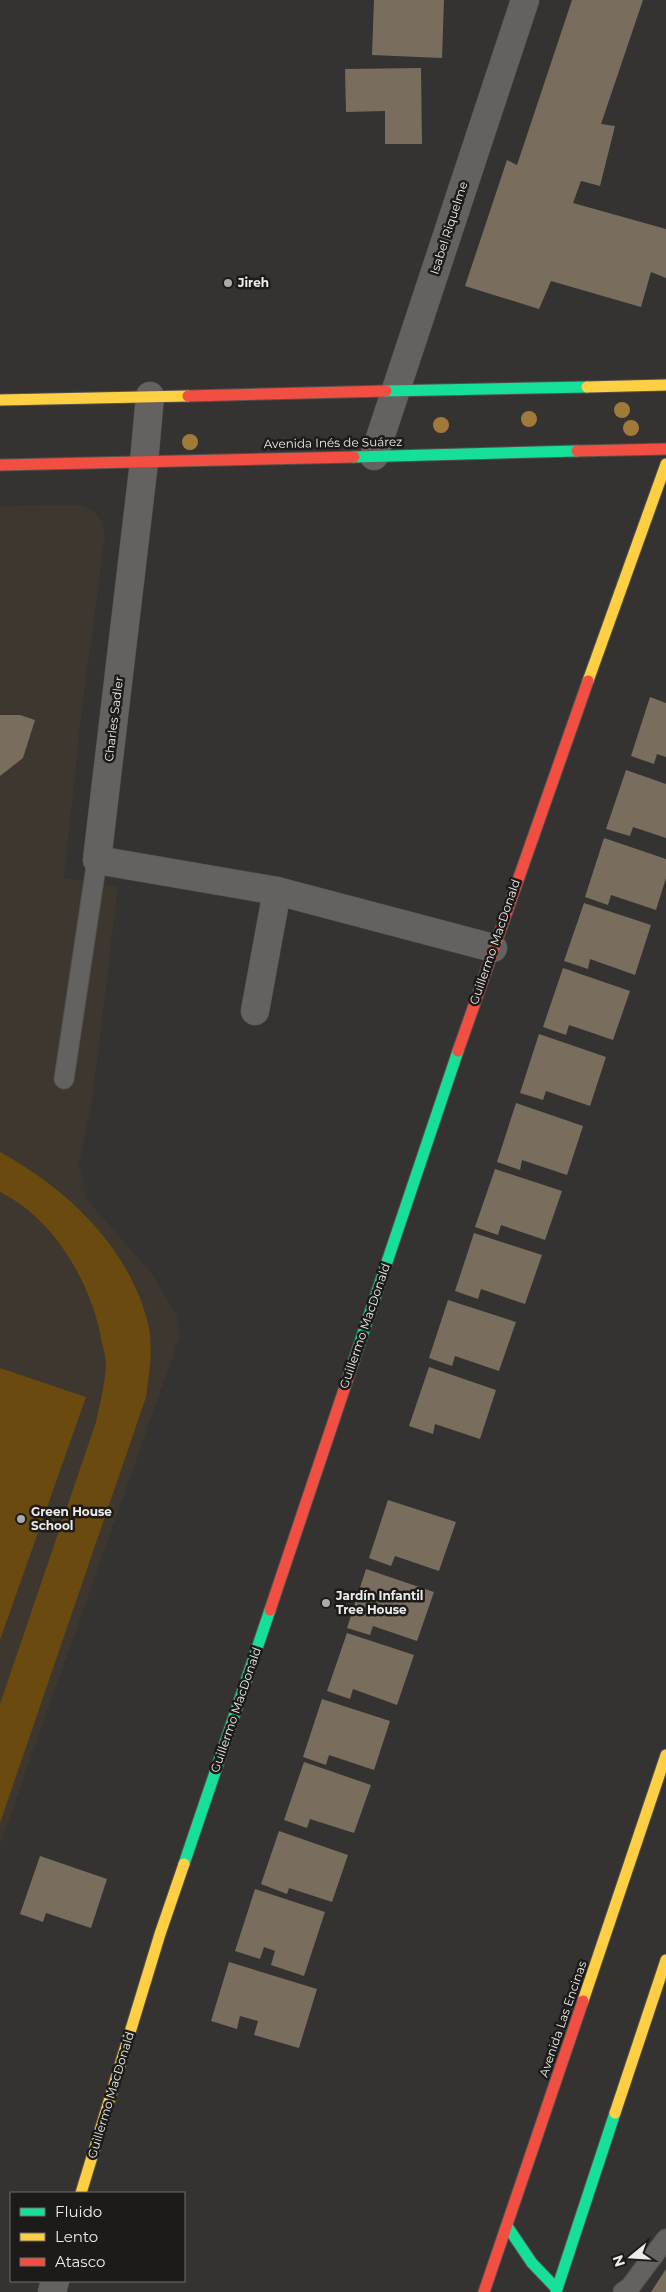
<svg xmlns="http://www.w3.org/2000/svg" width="666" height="2292" font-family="Montserrat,sans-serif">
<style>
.built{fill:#3d372f}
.green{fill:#6a4a0f}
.building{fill:#796e5e}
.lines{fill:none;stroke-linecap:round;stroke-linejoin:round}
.lane-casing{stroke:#52514f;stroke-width:21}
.street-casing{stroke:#52514f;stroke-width:29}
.fast-casing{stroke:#52514f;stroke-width:13}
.slow-casing{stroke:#52514f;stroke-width:13}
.jam-casing{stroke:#52514f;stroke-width:13}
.lane{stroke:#636261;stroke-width:19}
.street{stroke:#636261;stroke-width:28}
.fast{stroke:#16e098;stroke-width:11}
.slow{stroke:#ffcf43;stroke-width:11}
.jam{stroke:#f24e42;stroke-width:11}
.tree{fill:#a17a3b}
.poi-dot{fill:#acaba9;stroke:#1c1b19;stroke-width:2}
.labels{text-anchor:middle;stroke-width:5;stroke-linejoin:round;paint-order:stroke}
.street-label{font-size:12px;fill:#edebe9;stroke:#1c1b19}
.poi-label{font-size:12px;font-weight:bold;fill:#edebe9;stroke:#1c1b19;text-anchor:start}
</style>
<rect width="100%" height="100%" fill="#343331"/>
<polygon class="built" points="81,505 95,512 102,521 105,537 82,709 64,878 118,887 93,1094 79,1164 87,1200 152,1274 177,1316 180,1336 0,1845 0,506"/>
<g class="green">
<path d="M0 1152C68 1189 132 1250 149 1328 153 1351 149 1375 146 1397L0 1823V1704L96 1422C100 1403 105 1384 106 1365 106 1358 104 1350 102 1343 92 1284 55 1219 0 1192Z"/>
<polygon points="0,1368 86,1397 0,1640"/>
</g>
<g class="building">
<polygon points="374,0 444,0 442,58 372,55"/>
<polygon points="572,0 643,0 601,124 615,126 600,186 581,181 573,203 666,229 666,278 651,272 641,307 551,281 539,309 465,286 507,160 517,165"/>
<polygon points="421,68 422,144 385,144 385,111 346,112 345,69"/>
<polygon points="650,697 666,703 666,757 657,754 654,764 631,756"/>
<polygon points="0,715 20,715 35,720 23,758 0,776"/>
<polygon points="626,770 666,784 666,838 633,827 630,836 606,829"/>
<polygon points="604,838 666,859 666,878 656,910 611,895 608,905 585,897"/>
<polygon points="584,903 651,925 635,975 590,959 588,969 564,961"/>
<polygon points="563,968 630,991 613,1040 569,1025 566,1035 543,1027"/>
<polygon points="539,1034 606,1057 590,1106 546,1091 543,1100 520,1093"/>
<polygon points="516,1103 583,1126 567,1175 522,1160 520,1170 497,1162"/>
<polygon points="495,1169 562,1191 545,1240 501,1225 498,1235 475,1227"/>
<polygon points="474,1233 542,1255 525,1304 481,1289 478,1299 455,1291"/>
<polygon points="448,1300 516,1322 499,1371 455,1356 452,1366 429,1358"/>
<polygon points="429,1367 496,1390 480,1439 435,1424 433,1434 409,1426"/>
<polygon points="388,1500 456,1522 439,1571 395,1556 391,1566 369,1558"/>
<polygon points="366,1569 434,1592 417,1641 373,1626 370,1635 347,1628"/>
<polygon points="347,1633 414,1655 397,1705 353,1689 350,1699 327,1691"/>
<polygon points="322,1699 390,1721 374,1770 329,1755 326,1765 303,1757"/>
<polygon points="304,1762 371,1785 354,1833 310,1819 307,1828 284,1820"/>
<polygon points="279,1831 348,1855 332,1902 289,1888 287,1894 261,1884"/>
<polygon points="40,1856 107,1879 91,1928 46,1913 43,1922 20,1914"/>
<polygon points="255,1889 325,1912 304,1976 271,1965 275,1951 264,1947 260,1959 235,1951"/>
<polygon points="229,1962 317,1989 299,2048 254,2035 258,2021 240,2016 237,2029 211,2021"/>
<polygon points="666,2269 666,2292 651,2292"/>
</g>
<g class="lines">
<defs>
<g id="lane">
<polyline points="64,1079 97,860"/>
<polyline points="623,2292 630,2287 666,2239"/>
</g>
<g id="street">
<polyline points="150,396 144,462 97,860 277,891 493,948"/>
<polyline points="374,456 525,0"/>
<polyline points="255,1011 277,891"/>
<polyline points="52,2292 55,2281"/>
</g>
<g id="fast">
<polyline points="386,391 587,387"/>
<polyline points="354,457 577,451"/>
<polyline points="353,1363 458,1051"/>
<polyline points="184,1864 270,1610"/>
<polyline points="507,2226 532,2263 557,2289"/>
<polyline points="556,2292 615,2113"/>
</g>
<g id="slow">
<polyline points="587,387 666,385"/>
<polyline points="0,400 188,396"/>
<polyline points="588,681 666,464"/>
<polyline points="583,2001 666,1755"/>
<polyline points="615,2113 666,1960"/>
<polyline points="81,2193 160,1934 184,1864"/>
</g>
<g id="jam">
<polyline points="188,396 386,391"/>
<polyline points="577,451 666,449"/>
<polyline points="0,465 354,457"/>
<polyline points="458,1051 588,681"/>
<polyline points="270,1610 353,1363"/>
<polyline points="484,2292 583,2001"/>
</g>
</defs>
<use href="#lane" class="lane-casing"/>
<use href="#street" class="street-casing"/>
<use href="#fast" class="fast-casing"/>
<use href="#slow" class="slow-casing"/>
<use href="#jam" class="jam-casing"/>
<use href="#lane" class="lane"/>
<use href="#street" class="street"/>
<use href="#fast" class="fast"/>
<use href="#slow" class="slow"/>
<use href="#jam" class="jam"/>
</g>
<g class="tree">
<circle cx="622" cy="410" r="8"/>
<circle cx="529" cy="419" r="8"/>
<circle cx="441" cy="425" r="8"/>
<circle cx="631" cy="428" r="8"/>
<circle cx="190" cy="442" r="8"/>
</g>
<g class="poi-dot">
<circle cx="228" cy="283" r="5"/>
<circle cx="21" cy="1519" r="5"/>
<circle cx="326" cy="1603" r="5"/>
</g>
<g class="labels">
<g class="street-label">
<text transform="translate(449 228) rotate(-72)" y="4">Isabel Riquelme</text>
<text transform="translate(333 443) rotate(-1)" y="4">Avenida Inés de Suárez</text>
<text transform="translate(114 719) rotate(-83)" y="4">Charles Sadler</text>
<text transform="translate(495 942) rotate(-71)" y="4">Guillermo MacDonald</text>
<text transform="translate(365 1326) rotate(-71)" y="4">Guillermo MacDonald</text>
<text transform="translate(236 1710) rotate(-71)" y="4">Guillermo MacDonald</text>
<text transform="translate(563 2019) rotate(-71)" y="4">Avenida Las Encinas</text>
<text transform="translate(111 2095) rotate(-73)" y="4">Guillermo MacDonald</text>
</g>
<g class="poi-label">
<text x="238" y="287">Jireh</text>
<text x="31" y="1516">Green House<tspan x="31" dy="14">School</tspan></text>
<text x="336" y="1600">Jardín Infantil<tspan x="336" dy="14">Tree House</tspan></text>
</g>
</g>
<rect x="10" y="2192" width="175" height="90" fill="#1c1b19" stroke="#706e6c"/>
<rect x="20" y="2208" width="25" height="8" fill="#16e098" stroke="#706e6c"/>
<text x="55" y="2217" font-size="15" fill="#edebe9">Fluido</text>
<rect x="20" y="2233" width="25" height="8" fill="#ffcf43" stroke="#706e6c"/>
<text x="55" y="2242" font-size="15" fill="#edebe9">Lento</text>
<rect x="20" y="2258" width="25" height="8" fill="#f24e42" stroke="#706e6c"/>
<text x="55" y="2267" font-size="15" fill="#edebe9">Atasco</text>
<g transform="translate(631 2257) rotate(252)" stroke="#1c1b19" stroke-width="4" paint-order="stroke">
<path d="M0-4L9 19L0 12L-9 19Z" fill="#edebe9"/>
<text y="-8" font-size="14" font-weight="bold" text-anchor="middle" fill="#edebe9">N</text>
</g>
</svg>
